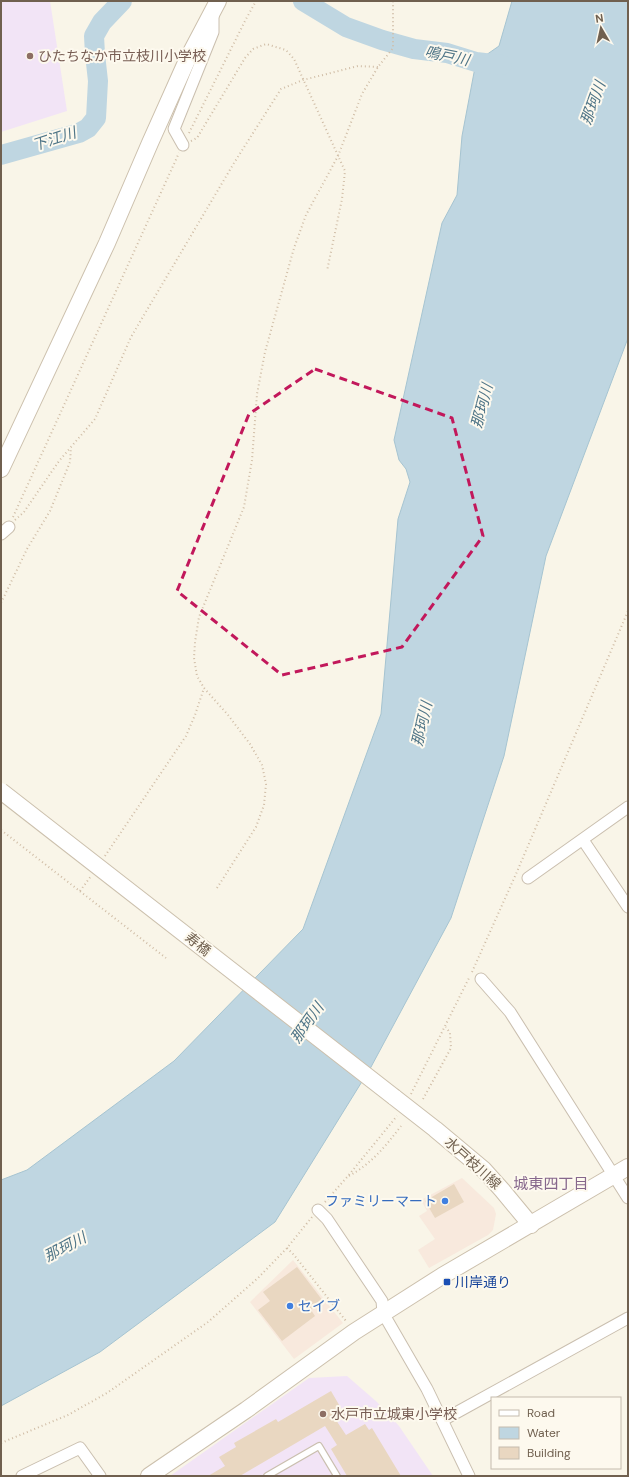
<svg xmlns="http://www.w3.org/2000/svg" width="629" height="1477" font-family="'DM Sans','Noto Sans JP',sans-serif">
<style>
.commercial{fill:#f8e9dd}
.education{fill:#f2e4f6}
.water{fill:#bfd6e1;stroke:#a6c4d1}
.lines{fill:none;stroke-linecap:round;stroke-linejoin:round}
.river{stroke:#bfd6e1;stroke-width:20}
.building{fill:#e9d7c1}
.lane-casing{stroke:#cabfaf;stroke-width:8}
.street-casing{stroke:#cabfaf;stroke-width:13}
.secondary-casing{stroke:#ccc0ad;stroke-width:18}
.path{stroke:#d0bda6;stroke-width:2;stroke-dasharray:1 3;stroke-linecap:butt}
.lane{stroke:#fff;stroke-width:5.5}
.street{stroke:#fff;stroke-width:11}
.secondary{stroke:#fff;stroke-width:16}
.secondary-bridge-casing{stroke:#ccc0ad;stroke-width:18;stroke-linecap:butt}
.secondary-bridge{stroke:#fff;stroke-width:16}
.marked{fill:none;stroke:#c2185b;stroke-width:3;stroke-dasharray:8 5;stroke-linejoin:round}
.education-dot{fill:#8d6e63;stroke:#fdf9ee;stroke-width:1.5}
.shop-dot{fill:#3f7fe0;stroke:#fdf9ee;stroke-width:1.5}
.transit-dot{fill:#1a4fb4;stroke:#fdf9ee;stroke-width:1.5}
.labels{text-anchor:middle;stroke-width:4;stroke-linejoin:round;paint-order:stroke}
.education-label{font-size:14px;fill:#785e54;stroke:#fdf9ee;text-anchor:start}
.street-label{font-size:14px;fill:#70604f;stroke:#fdf9ee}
.shop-label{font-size:14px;fill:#366cbe;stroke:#fdf9ee;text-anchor:end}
.transit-label{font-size:14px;fill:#164399;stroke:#fdf9ee;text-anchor:start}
.water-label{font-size:15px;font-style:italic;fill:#4f7587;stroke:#fdf9ee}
.neighbourhood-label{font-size:15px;fill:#86678c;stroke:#fdf9ee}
</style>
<rect width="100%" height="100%" fill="#f9f5e8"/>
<g class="commercial">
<polygon points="462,1178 494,1208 496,1214 493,1230 488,1235 429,1268 418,1250 435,1239 419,1216 427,1211 421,1200"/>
<polygon points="293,1260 343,1323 294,1359 250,1302"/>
</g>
<g class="education">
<polygon points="1,1 50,1 67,111 1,132"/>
<polygon points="347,1376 377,1402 399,1426 433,1476 170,1476 309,1378"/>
</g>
<polygon class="water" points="512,1 628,1 628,338 546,556 504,756 451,918 371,1067 275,1222 100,1352 1,1406 1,1180 27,1170 174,1061 303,929 381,714 398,519 410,482 406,469 399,460 394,440 442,223 457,195 462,136 476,62 499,46"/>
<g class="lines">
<g class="river">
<polyline points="303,1 346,27 382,40 414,49 447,53 476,62 502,65"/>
<polyline points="1,155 79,133 88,128 96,118 98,81 95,54 94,36 102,22 122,1"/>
</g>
</g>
<g class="building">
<polygon points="454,1184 464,1202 435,1218 425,1201"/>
<polygon points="297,1267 323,1301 311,1310 315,1316 282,1341 258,1310 270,1301 263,1292"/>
<polygon points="331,1391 345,1415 336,1420 346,1435 365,1424 369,1430 372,1428 401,1476 347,1476 331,1449 337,1445 325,1426 240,1476 208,1476 225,1466 219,1457 236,1447 234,1443 276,1419 278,1422"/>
</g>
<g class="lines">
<defs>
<polyline id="lane" points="267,1476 319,1446 337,1476"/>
<g id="street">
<polyline points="183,145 174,129 213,32 213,13"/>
<polyline points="1,534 9,527"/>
<polyline points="583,840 628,907"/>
<polyline points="528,878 628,807"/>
<polyline points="481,979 510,1012 628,1198"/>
<polyline points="318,1210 327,1219 382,1301 383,1313 427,1389 469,1476"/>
<polyline points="443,1420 628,1318"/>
<polyline points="22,1476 80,1448 100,1476"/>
</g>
<g id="secondary">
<polyline points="1,469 107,243 150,143 188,58 218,1"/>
<polyline points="394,1097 435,1129 484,1170 502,1190 531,1225"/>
<polyline points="149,1476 246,1410 354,1332 442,1276 628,1167"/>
</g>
</defs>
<use href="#lane" class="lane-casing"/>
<use href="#street" class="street-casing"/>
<use href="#secondary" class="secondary-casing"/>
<g class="path">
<polyline points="189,133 246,19 256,1"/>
<polyline points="191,141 197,138 245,58 253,49 266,44 286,50 294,59 345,171 342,199 327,271"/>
<polyline points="13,517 179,153"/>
<polyline points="15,520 24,512 59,461 95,419 131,337 234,163 281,89 303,80 358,66 378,67"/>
<polyline points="1,603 27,549 50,511 70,462 71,448"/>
<polyline points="1,830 166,958"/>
<polyline points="105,856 186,736 195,715 204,688"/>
<polyline points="217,888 256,827 264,805 266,784 262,765 250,744 228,715 204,688 197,676 194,658 195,642 199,617 244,507 252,460 257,394 265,352 294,248 306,215 338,156 362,94 378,67 393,48 393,1"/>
<polyline points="80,891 91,876"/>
<polyline points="472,972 516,874 628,611"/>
<polyline points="411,1094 470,976"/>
<polyline points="423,1099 451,1048 450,1033 446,1027"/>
<path d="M349 1176C372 1163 385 1147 401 1126"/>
<polyline points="325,1202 348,1176 397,1116"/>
<polyline points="287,1248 294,1255 346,1321"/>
<polyline points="1,1443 68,1415 107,1393 208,1322 258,1278 287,1248 312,1217"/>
</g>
<use href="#lane" class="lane"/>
<use href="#street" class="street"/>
<use href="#secondary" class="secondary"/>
<defs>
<polyline id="secondary-bridge" points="1,791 394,1097"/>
</defs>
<use href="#secondary-bridge" class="secondary-bridge-casing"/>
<use href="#secondary-bridge" class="secondary-bridge"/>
</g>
<path class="marked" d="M315 369 452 418 483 536 402 647 282 675 177 591 249 414Z"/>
<g class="education-dot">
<circle cx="30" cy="56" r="4"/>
<circle cx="323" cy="1414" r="4"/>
</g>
<g class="shop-dot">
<circle cx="445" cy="1201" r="4"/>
<circle cx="290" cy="1306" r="4"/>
</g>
<rect class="transit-dot" x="443" y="1278" width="8" height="8" rx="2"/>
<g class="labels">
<g class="education-label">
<text x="38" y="61">ひたちなか市立枝川小学校</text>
<text x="331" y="1419">水戸市立城東小学校</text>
</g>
<g class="street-label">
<text transform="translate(198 944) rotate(38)" y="5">寿橋</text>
<text transform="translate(473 1163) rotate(42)" y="5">水戸枝川線</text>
</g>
<g class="shop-label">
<text x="437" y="1206">ファミリーマート</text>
<text x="298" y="1311" text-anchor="start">セイブ</text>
</g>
<g class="transit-label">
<text x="455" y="1287">川岸通り</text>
</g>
<g class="water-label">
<text transform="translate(447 56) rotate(12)" y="5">鳴戸川</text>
<text transform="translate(593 103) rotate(-70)" y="5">那珂川</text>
<text transform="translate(54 139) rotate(-18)" y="5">下江川</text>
<text transform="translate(482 406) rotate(-75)" y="5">那珂川</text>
<text transform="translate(422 724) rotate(-77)" y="5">那珂川</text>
<text transform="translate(307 1023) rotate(-55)" y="5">那珂川</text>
<text transform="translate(65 1247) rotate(-28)" y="5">那珂川</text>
</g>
<g class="neighbourhood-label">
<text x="551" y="1189">城東四丁目</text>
</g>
</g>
<rect width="629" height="1477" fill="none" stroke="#70604f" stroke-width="4"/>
<rect x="491" y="1397" width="130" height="72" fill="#fdf9ee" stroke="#c5bcae"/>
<rect x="499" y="1410" width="20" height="6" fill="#ffffff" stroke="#c5bcae"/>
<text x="527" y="1417" font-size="12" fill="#70604f">Road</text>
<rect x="499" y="1427" width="20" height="12" fill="#bfd6e1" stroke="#c5bcae"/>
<text x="527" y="1437" font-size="12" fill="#70604f">Water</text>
<rect x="499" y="1447" width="20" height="12" fill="#e9d7c1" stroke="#c5bcae"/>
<text x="527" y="1457" font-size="12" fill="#70604f">Building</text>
<g transform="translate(601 28) rotate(351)" stroke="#fdf9ee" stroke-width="3" paint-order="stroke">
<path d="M0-3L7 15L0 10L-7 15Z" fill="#70604f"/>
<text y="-6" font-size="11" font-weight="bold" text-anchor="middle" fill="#70604f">N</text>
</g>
</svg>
